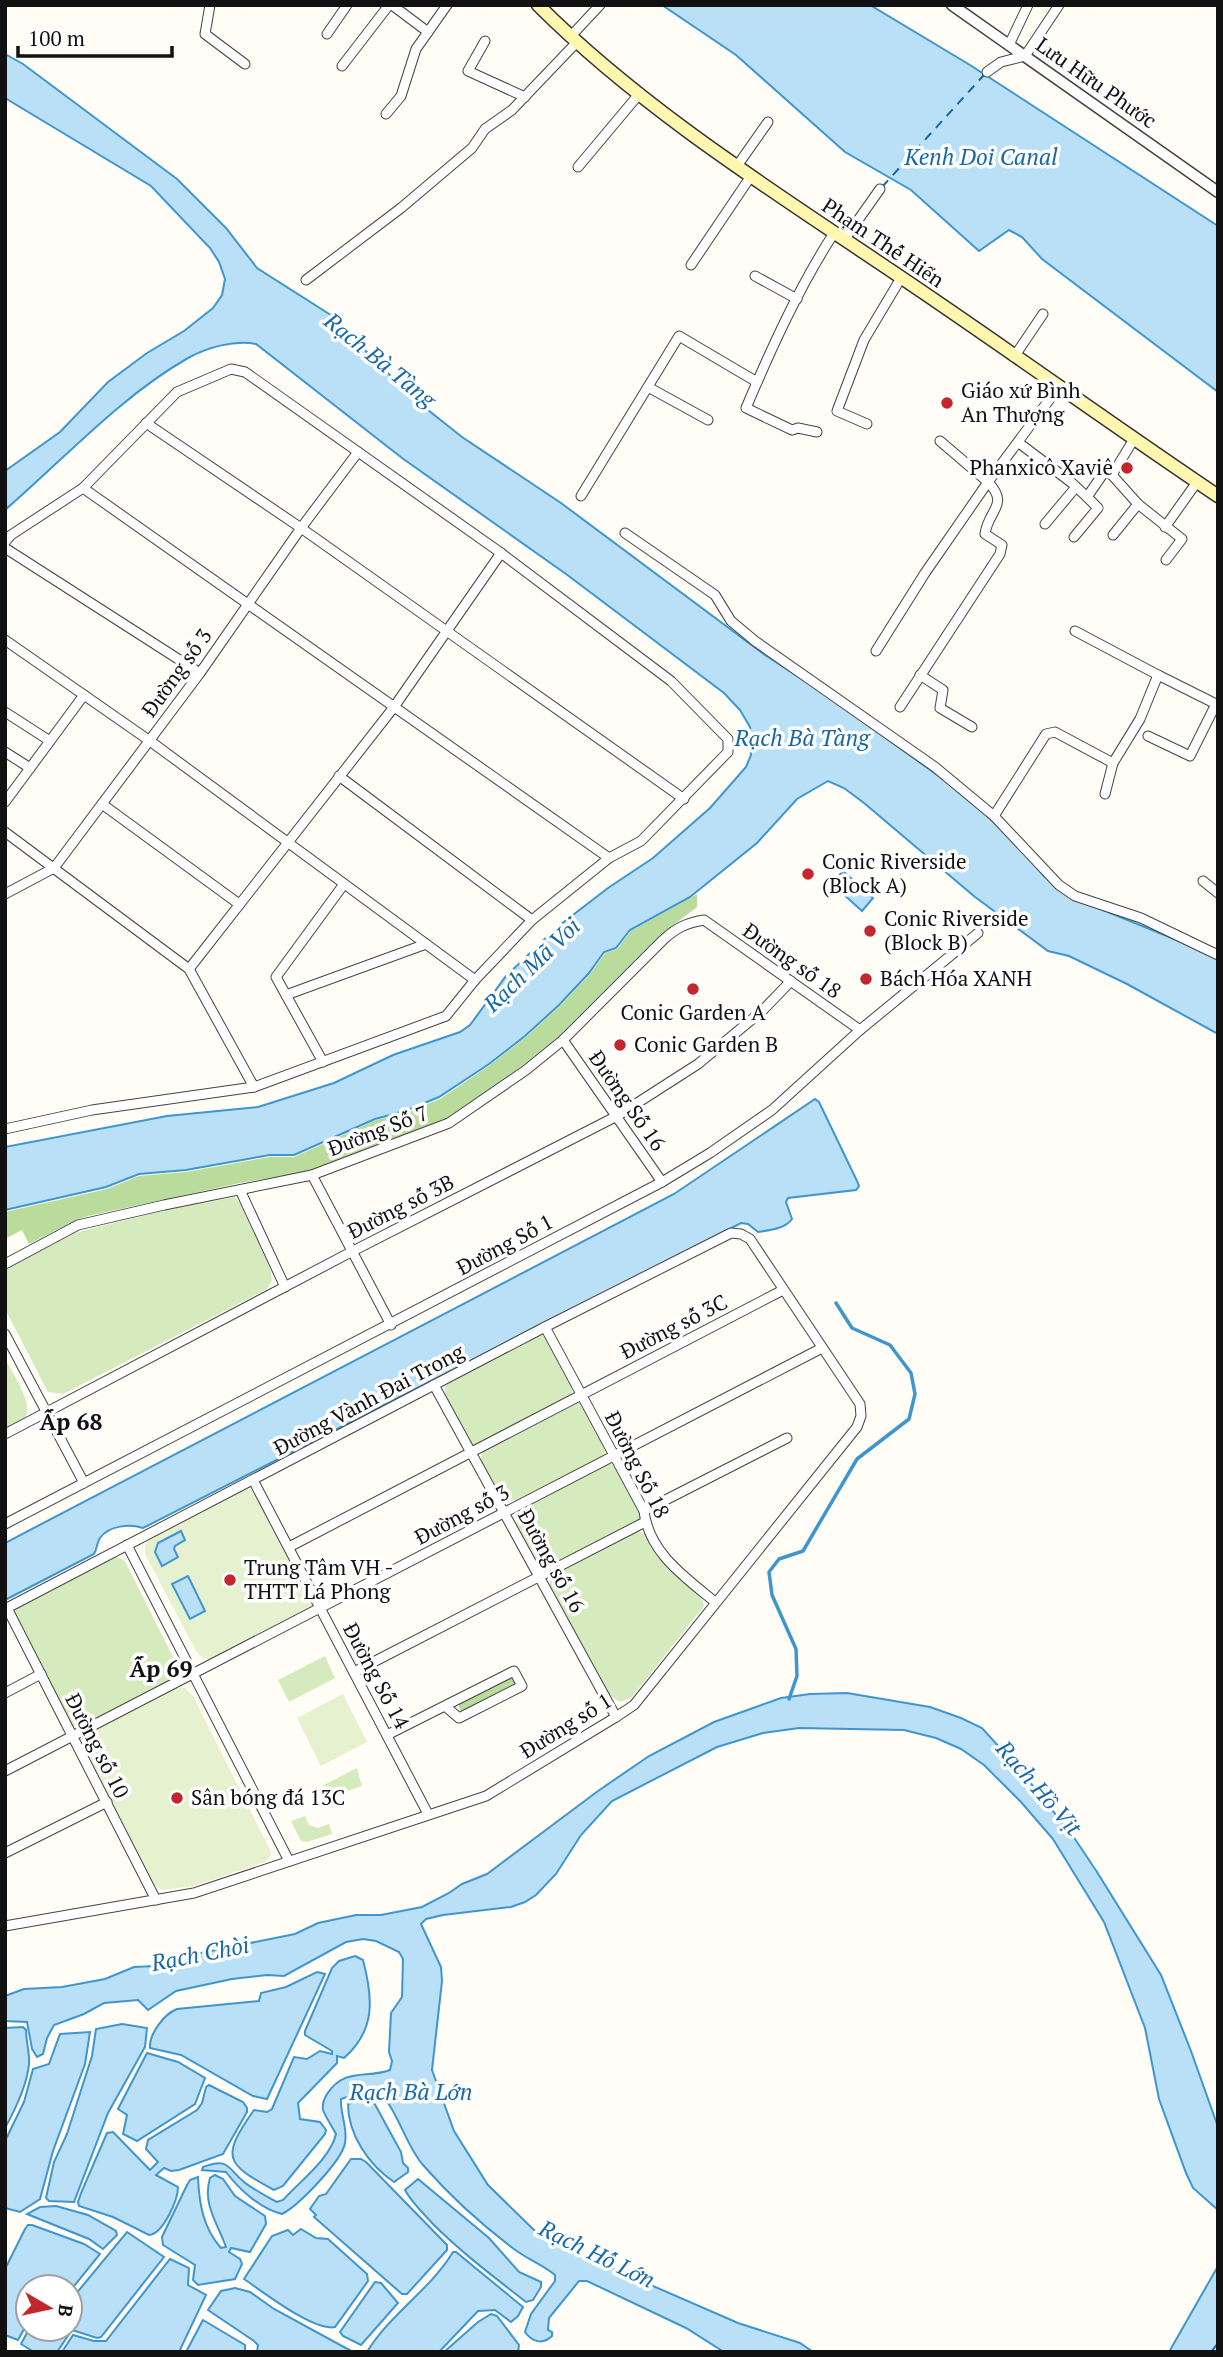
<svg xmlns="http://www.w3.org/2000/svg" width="1223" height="2357" font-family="'PT Serif',serif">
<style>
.green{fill:#d5ebbd}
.forest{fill:#b9dc9c}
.pitch{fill:#e6f2cf}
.water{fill:#b9e0f7;stroke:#3f96cf;stroke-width:2}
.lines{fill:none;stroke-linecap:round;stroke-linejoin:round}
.stream{stroke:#3f96cf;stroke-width:3.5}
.ferry{stroke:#1768a6;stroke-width:2;stroke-dasharray:9 7;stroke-linecap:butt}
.minor-casing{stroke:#444;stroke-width:11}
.tertiary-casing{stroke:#444;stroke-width:13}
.secondary-casing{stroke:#333;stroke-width:15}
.minor{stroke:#fff;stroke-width:9}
.tertiary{stroke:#fff;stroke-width:10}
.secondary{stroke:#fff6b0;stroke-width:12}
.poi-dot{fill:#c4262e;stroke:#fff;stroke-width:2.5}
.labels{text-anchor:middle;stroke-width:7;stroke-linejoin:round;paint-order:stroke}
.street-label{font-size:21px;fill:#111;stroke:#fff}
.poi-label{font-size:21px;fill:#111;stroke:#fff;text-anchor:start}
.water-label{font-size:23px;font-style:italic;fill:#1768a6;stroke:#fff}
.neighbourhood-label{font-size:23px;font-weight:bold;fill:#111;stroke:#fff}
</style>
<rect width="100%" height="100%" fill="#fffdf5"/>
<g class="green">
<polygon points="235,1197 240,1203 271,1271 272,1281 267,1289 63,1394 48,1392 5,1309 5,1269 78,1232 170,1209"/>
<polygon points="540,1335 546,1336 572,1383 572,1392 566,1399 475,1446 472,1445 445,1398 445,1387 449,1383"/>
<path d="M5 1359C12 1372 35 1406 25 1418 21 1423 11 1427 5 1430Z"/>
<polygon points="576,1402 582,1404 606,1448 604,1455 518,1501 504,1500 481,1462 482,1452"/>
<polygon points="608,1463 615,1466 642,1514 640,1520 543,1571 541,1570 516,1525 516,1513"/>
<path d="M638 1531C654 1535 655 1555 665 1566 677 1578 702 1588 704 1606L632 1697 620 1702 609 1695 549 1585 551 1578 555 1573Z"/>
<polygon points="115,1556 125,1561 174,1659 175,1672 169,1681 82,1725 73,1727 15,1612 18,1606"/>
<polygon points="325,1656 335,1678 289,1702 278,1680"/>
<polygon points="357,1768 362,1786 326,1798 322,1786"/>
<polygon points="305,1816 309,1825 318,1828 329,1824 332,1834 307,1842 301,1841 291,1821"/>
</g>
<g class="forest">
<polygon points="697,894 697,907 659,936 559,1036 523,1065 447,1118 311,1171 240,1183 88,1216 76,1220 29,1244 22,1230 5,1239 5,1212 107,1189 139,1176 186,1172 270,1157 294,1157 376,1120 405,1113 440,1099 490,1065 526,1037 560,1006 590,974 605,953 617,949 631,931"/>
<polygon points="511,1676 516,1682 516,1685 462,1712 459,1708 459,1703"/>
</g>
<g class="pitch">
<path d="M246 1488 254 1490 313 1606 213 1659C206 1660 200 1657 196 1651L145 1554V1545L150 1538Z"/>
<polygon points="176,1688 185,1688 193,1696 272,1854 265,1862 194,1886 162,1890 153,1884 81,1745 85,1735"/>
<polygon points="343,1694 367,1742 321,1766 297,1718"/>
</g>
<g class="water">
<polygon points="662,5 870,5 970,65 1218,226 1218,392 1042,259 1022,237 1009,230 979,251 911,190 845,152 736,55"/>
<path d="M5 54 23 64 177 179 226 228 257 268 337 319 374 360 418 402 462 437 561 503 765 655 832 699 965 795 1021 848 1043 875 1066 895 1218 957V1034L1127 984 1069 956 1048 951 975 897 864 803 844 788 828 781 797 799 757 843 690 897 630 930 616 948 604 952 589 973 559 1005 525 1036 489 1064 439 1097 405 1111 375 1119 294 1155H270L186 1170 139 1174 106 1187 5 1210V1147L167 1116 258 1107 334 1083 393 1055 460 1032 470 1025 506 976 556 928 608 888 653 858 710 808 746 767 751 755 750 727 740 710 724 693 566 574 402 458 256 344C234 340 208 347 188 358 120 397 64 459 5 510V471L60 432 108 382 147 353 184 331 213 308 222 295 225 279 219 262 210 248 151 186 5 98Z"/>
<polygon points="843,871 873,898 862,911 832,884"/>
<path d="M815 1099 819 1102 857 1181 859 1186 856 1190 788 1198 786 1202 792 1219C785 1229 770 1230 758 1232L748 1224 741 1223 143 1528C130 1524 109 1525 100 1538 97 1542 97 1549 94 1554L5 1600V1543L674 1194Z"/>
<polygon points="181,1531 185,1540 175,1546 174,1549 178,1557 162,1566 155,1552 158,1543"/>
<polygon points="188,1576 205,1611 190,1619 172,1584"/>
<path d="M847 1693 930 1707 961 1718 982 1728 1021 1771 1073 1836 1097 1872 1161 1975 1191 2051 1218 2127V2210L1193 2188 1186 2173 1159 2099 1145 2028 1104 1922 1053 1839 1021 1802 984 1765 961 1749 936 1738 904 1730 799 1728 763 1733 717 1747 612 1801 581 1835 556 1874 536 1895 525 1902 511 1907 443 1915 426 1919 421 1924 441 1967 442 1981 432 2070 454 2131 488 2185 534 2230 575 2252 738 2323 800 2343 813 2352H724L686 2328 587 2281H579L549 2318 548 2330 552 2332V2336C543 2345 532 2342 525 2332L531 2314 555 2281V2275C543 2265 527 2259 514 2249 482 2225 450 2196 423 2165 404 2143 397 2106 375 2088L341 2099C340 2114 348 2128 345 2143 342 2161 298 2206 282 2214 260 2209 239 2189 226 2172L202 2170 203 2167C229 2157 227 2168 244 2182 254 2190 266 2196 277 2202L283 2200C300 2181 330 2159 336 2134 332 2126 326 2118 323 2110 322 2104 324 2099 327 2094 345 2067 366 2079 390 2070L392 2061 389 2052 391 2013 402 1997 403 1959 399 1952 376 1941 363 1939 346 1942 284 1976 267 1975 232 1979 176 1991 148 2010 138 2000 104 2003 84 2014 54 2025 47 2038 43 2054 37 2057 32 2049 27 2022 5 2021V1996L24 1989 62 1987 105 1979 134 1967 155 1966 191 1955 295 1934 318 1923 356 1915H381L422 1907 449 1893 462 1884 487 1874 598 1791 649 1756 714 1722 781 1698 810 1694Z"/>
<path d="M355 1956 363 1960C373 1998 376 2030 344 2058L337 2056V2063L298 2103 300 2119 320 2122 326 2130 325 2134 283 2186 274 2190C226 2164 220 2158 254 2110L267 2112 272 2109 294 2057 307 2059 320 2051 332 2054V2051L305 2035V2031L332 1968 339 1961Z"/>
<path d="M317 1972 325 1974 267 2099 253 2096 181 2055 150 2048C149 2034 164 2014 177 2009L259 2001 261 1993 286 1987Z"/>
<polygon points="122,2024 147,2028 145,2047 108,2113 74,2202 49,2201 46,2198 54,2162 67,2134 92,2056 96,2029"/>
<path d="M23 2027 26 2030C26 2041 30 2054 29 2064 27 2084 15 2110 5 2128V2028Z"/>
<polygon points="90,2032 85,2064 53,2151 40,2199 20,2212 5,2208 5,2141 24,2102 33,2069 49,2064 60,2034"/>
<polygon points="147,2053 178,2062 205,2078 195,2104 137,2141 123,2134 127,2115 118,2109"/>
<path d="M209 2085 243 2102 247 2108V2112L223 2154 179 2170 171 2171 164 2168 156 2175 178 2187C178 2200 163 2234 149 2235L113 2217 79 2206 78 2202 81 2193 107 2133 113 2132 150 2170 158 2162 146 2149 148 2140 197 2110 202 2103 206 2087Z"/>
<path d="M369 2097 372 2099 401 2152 403 2163 408 2168V2172L394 2182C369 2165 348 2135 348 2104Z"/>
<polygon points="351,2159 361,2159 366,2162 447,2245 447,2250 407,2294 402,2294 314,2217 316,2215 310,2209 319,2196 326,2194"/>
<path d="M215 2175 223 2179 235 2196 265 2216 266 2224 250 2252 231 2248 229 2252 240 2259 242 2264 235 2279 198 2285 193 2280 195 2265 163 2245 162 2237 187 2185 190 2180 198 2177C199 2203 203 2228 221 2248L226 2247C218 2224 202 2204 210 2178Z"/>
<path d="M418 2179 489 2238 519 2272 541 2282V2287L533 2300 526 2302C494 2277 462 2253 433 2224 423 2213 412 2203 405 2190Z"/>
<polygon points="56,2206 88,2215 116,2231 117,2235 103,2249 89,2239 27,2214 40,2207"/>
<polygon points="32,2225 84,2244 100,2254 70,2291 70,2287 28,2287 28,2322 18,2340 5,2335 5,2269 25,2229 28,2225"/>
<path d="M301 2229 316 2238 328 2239 367 2274 368 2281 335 2327C314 2332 262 2291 244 2279L272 2236 288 2230 293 2235Z"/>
<polygon points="127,2232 164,2257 101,2337 97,2338 72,2330 57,2352 34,2352 21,2344 29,2329 48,2332 51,2329 70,2329 70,2301"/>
<path d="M453 2252H456L523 2307 518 2316 511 2322 495 2310 478 2311 439 2352H367C390 2314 430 2290 453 2252Z"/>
<polygon points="170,2259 189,2268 188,2285 206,2295 179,2352 62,2352 73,2335 94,2341 106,2341"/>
<polygon points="1218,2266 1218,2352 1169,2352"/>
<polygon points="375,2282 381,2283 398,2303 361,2345 343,2336 340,2332"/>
<polygon points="235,2288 250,2292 274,2309 353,2352 257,2352 258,2345 254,2341 208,2310 221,2291"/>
<polygon points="491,2314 497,2316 519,2345 518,2352 444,2352 478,2322"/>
<polygon points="203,2320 245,2345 245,2352 186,2352"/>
</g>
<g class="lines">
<polyline class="stream" points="789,1699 797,1676 796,1649 772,1595 769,1572 779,1559 803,1551 857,1459 909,1419 915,1394 911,1373 890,1345 852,1328 836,1303"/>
<g class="ferry">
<polyline points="882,187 984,75"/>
<polyline points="1211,2352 1218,2343"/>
</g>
<defs>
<g id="minor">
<polyline points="210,5 205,34 245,64"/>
<polyline points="392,5 428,32"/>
<polyline points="327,34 347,5"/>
<polyline points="571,36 600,5"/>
<polyline points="485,41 468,71 525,97"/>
<polyline points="1009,45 1028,5"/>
<polyline points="342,66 389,5"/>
<polyline points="987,72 1001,62 1025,56 1059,5"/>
<polyline points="386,114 401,96 416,49 447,5"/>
<polyline points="737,166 768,122"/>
<polyline points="578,167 640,93"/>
<polyline points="844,240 880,189"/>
<polyline points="691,265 751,176"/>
<polyline points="755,276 797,299"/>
<polyline points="306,280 401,208 472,148 485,129 512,110 577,42"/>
<polyline points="1014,357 1043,314"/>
<polyline points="648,387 708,420"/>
<polyline points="146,423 301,528 684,799"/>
<polyline points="867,424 837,411 864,340 901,278"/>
<path d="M817 432 798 428 792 430 746 408C771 349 799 287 834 233"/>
<polyline points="940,441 988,482 1058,388"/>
<polyline points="1019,443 1072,483 1087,497 1105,471 1112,475"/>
<polyline points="1112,475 1138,504 1182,539 1166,560"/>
<polyline points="1112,475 1134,439"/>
<polyline points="83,488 609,858"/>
<polyline points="581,496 679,336 757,382"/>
<polyline points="1045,524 1076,487"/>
<polyline points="1165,527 1197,482"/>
<polyline points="625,533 715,595 731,621 755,641 935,767 994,816 1059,885 1075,896 1141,918 1218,955"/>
<polyline points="1113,535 1138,504"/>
<polyline points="1074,537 1098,508 1087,497"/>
<polyline points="5,542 11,535 83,488 177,392 231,369 245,372 501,553 671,681 728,739 728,752 641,841 609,858 532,920 475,980 446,1016 254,1087 92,1110 5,1129"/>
<polyline points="5,548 200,673"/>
<polyline points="1075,631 1158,675"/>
<polyline points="5,640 150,741 475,980"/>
<path d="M876 651 925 573 988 482C1010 505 988 510 985 534L1002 545 1000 554 900 707"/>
<polyline points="920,675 943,690 940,708 972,727"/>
<polyline points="5,712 50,741"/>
<polyline points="1148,736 1190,756 1216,704"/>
<polyline points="5,752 30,768"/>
<polyline points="339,776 532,920"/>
<polyline points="1105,794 1113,763 1140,719 1158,675 1218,705"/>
<polyline points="5,802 84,695"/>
<polyline points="102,804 239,904"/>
<polyline points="994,816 1046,734 1055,732 1113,763"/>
<polyline points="5,832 189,969 254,1087"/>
<polyline points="1203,881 1218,893"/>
<polyline points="5,894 54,868 200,673 301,528 358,452"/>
<polyline points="189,969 394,707 501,553"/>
<polyline points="286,995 426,944"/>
<polyline points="563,1040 662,1182"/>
<polyline points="323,1062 276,977 344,884"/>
<polyline points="312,1175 391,1325"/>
<polyline points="240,1190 285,1287"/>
<path d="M5 1264 78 1225 164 1205 312 1175 449 1123 526 1070 563 1040 663 940C676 928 686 923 704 920L860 1030"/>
<path d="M545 1327 644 1511C649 1553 685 1577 715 1602"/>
<polyline points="5,1334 84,1483"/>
<polyline points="434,1385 616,1717"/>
<polyline points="5,1434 351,1252 617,1116 698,1064 762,1011 791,981"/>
<polyline points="253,1480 428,1814"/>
<polyline points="644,1511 787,1438"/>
<polyline points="5,1524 662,1182 710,1153 772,1110 860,1030 978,933"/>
<polyline points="127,1545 289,1861"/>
<polyline points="289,1547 783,1290"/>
<polyline points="7,1608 156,1900"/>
<polyline points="5,1609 545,1327 731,1233 741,1234 750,1239 860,1404 861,1416 857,1427 634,1705 616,1717 486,1796 194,1893 5,1926"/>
<polyline points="354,1672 645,1522"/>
<polyline points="5,1693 41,1674"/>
<polyline points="387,1735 514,1671 522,1686 459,1718 445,1706"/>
<polyline points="5,1771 822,1348"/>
<polyline points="5,1853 107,1802"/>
</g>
<polyline id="tertiary" points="952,5 1218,192"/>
<path id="secondary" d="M538 5C643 110 776 193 899 276 1006 348 1111 424 1218 496"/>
</defs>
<use href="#minor" class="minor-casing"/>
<use href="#tertiary" class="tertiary-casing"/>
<use href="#secondary" class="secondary-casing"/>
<use href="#minor" class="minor"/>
<use href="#tertiary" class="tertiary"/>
<use href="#secondary" class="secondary"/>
</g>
<g class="poi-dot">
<circle cx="947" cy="403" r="7"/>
<circle cx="1127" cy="468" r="7"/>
<circle cx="808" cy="874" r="7"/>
<circle cx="870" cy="931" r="7"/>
<circle cx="866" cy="979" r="7"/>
<circle cx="693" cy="989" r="7"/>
<circle cx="620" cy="1045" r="7"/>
<circle cx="230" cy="1580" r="7"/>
<circle cx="177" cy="1798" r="7"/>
</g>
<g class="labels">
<g class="street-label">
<text transform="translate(1096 83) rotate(35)" y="7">Lưu Hữu Phước</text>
<text transform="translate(883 243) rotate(34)" y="7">Phạm Thế Hiển</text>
<text transform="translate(177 673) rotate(-54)" y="7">Đường số 3</text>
<text transform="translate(792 961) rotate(35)" y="7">Đường số 18</text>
<text transform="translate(627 1101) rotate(55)" y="7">Đường Số 16</text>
<text transform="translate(378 1131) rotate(-21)" y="7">Đường Số 7</text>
<text transform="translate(401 1207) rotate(-27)" y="7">Đường số 3B</text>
<text transform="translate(505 1245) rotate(-28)" y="7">Đường Số 1</text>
<text transform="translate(674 1327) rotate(-27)" y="7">Đường số 3C</text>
<text transform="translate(369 1400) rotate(-28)" y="7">Đường Vành Đai Trong</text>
<text transform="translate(637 1465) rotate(63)" y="7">Đường Số 18</text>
<text transform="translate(462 1515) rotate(-28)" y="7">Đường số 3</text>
<text transform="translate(551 1561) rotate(61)" y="7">Đường số 16</text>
<text transform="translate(376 1676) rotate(62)" y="7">Đường Số 14</text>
<text transform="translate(566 1726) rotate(-32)" y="7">Đường số 1</text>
<text transform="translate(97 1746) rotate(63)" y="7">Đường số 10</text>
</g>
<g class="poi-label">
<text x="961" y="398">Giáo xứ Bình<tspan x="961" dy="24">An Thượng</tspan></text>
<text x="1113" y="475" text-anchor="end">Phanxicô Xaviê</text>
<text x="822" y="869">Conic Riverside<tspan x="822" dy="24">(Block A)</tspan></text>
<text x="884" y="926">Conic Riverside<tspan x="884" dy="24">(Block B)</tspan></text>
<text x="880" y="986">Bách Hóa XANH</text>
<text x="693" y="1020" text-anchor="middle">Conic Garden A</text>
<text x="634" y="1052">Conic Garden B</text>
<text x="244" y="1575">Trung Tâm VH -<tspan x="244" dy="24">THTT Lá Phong</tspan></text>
<text x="191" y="1805">Sân bóng đá 13C</text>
</g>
<g class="water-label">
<text x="981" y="165">Kenh Doi Canal</text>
<text transform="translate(380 360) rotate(39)" y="8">Rạch Bà Tàng</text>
<text x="802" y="746">Rạch Bà Tàng</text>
<text transform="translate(532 965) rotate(-44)" y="8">Rạch Mã Voi</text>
<text transform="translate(1039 1788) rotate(49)" y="8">Rạch Hồ Vịt</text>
<text transform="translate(200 1954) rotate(-11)" y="8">Rạch Chòi</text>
<text x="411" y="2100">Rạch Bà Lớn</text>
<text transform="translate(597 2254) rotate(26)" y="8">Rạch Hố Lớn</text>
</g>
<g class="neighbourhood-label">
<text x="71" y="1430">Ấp 68</text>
<text x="161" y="1677">Ấp 69</text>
</g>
</g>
<rect width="1223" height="2357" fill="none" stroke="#111111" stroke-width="14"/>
<g transform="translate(49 2308) rotate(99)"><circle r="33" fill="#ffffff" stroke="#a0a0a0" stroke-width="2"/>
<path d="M0-5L12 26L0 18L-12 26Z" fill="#c4262e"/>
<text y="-10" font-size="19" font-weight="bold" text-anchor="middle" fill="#111111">B</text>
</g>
<path d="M18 46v10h154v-10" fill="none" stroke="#111111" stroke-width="3.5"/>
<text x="28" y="46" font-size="21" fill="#111111" stroke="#ffffff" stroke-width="5" paint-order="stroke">100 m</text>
</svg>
